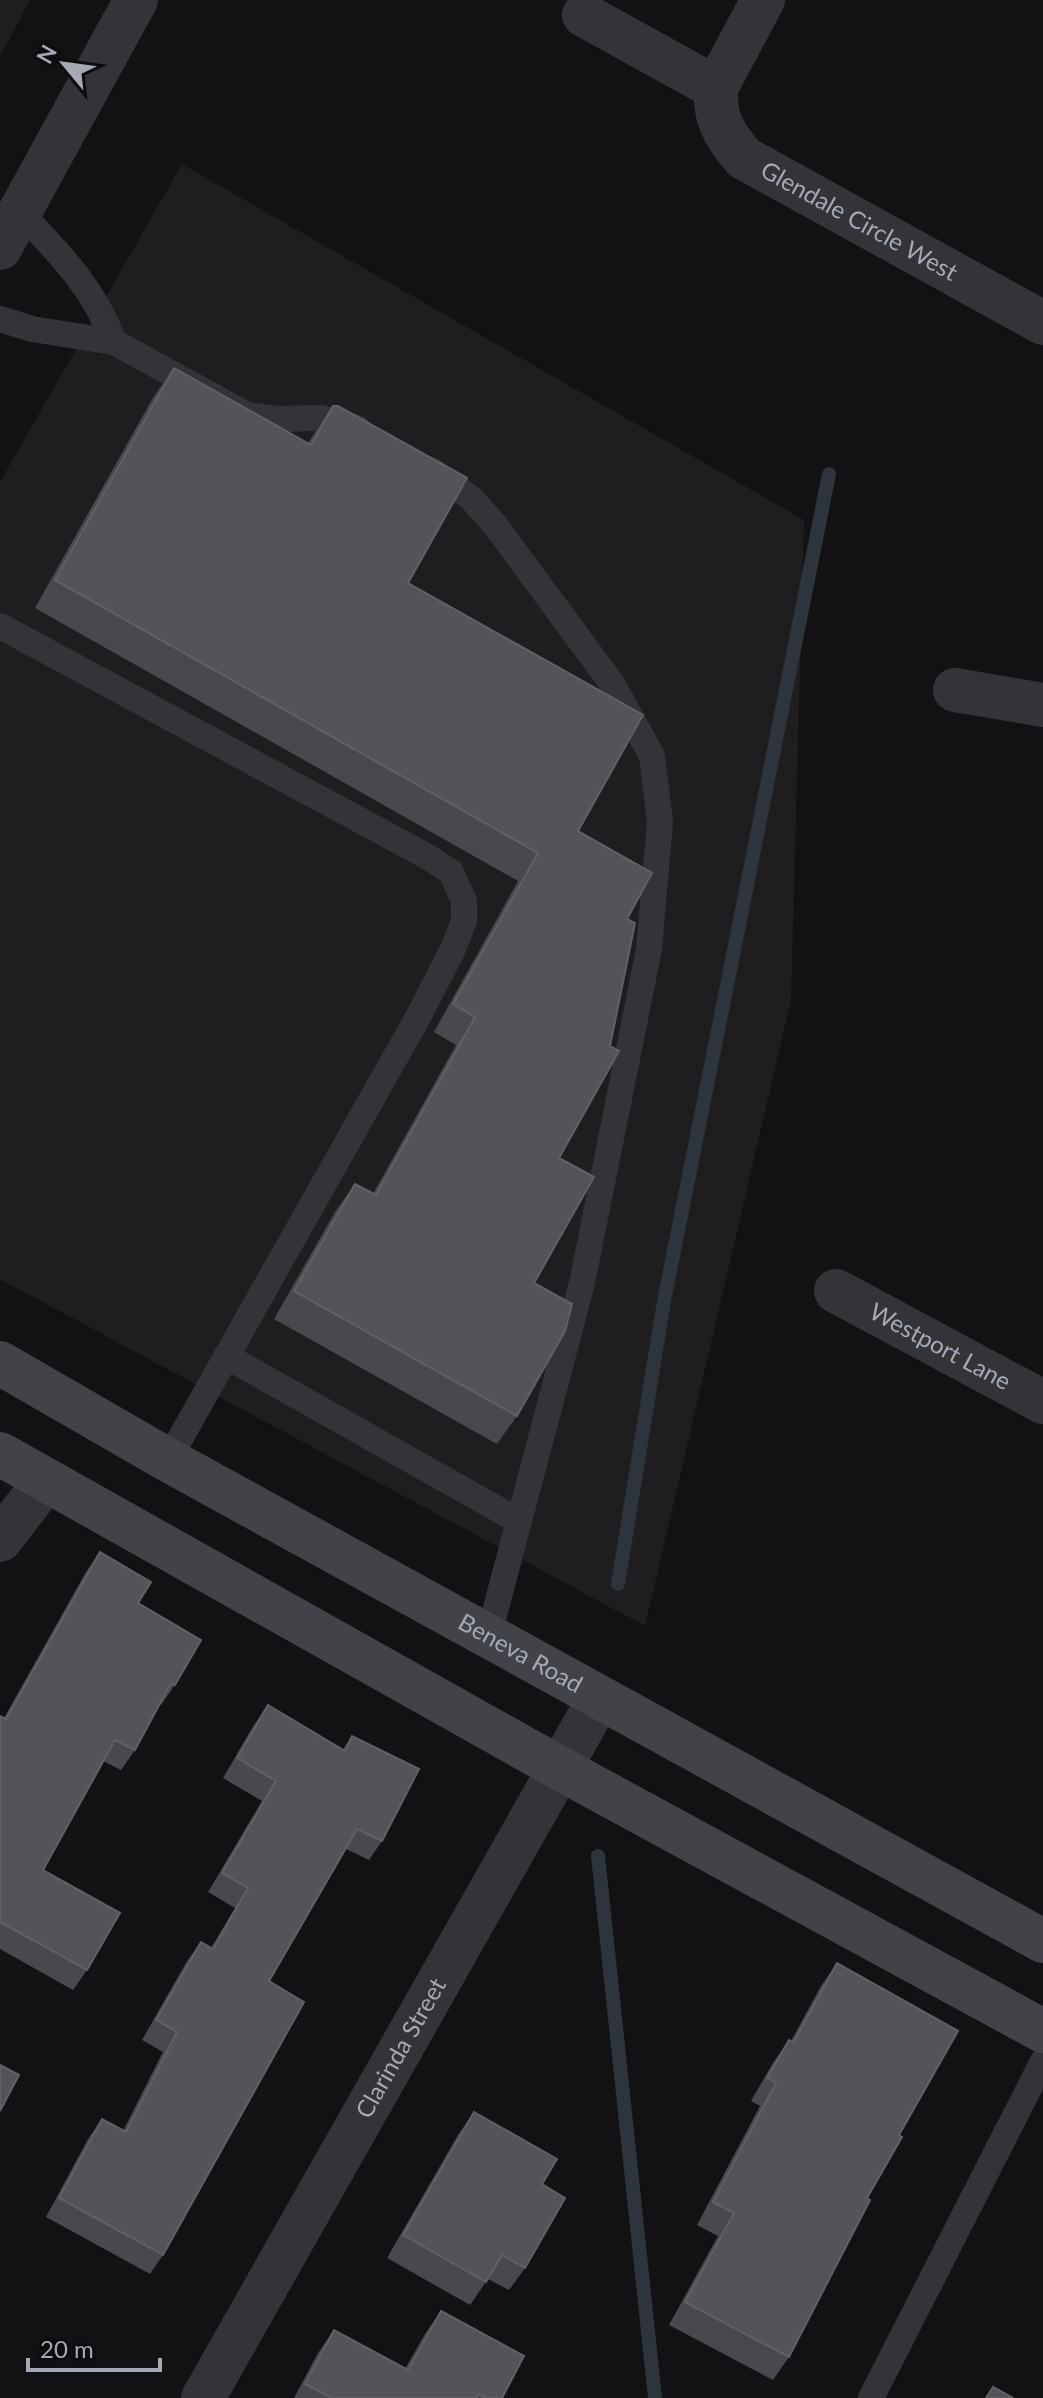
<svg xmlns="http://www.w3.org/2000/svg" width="1043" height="2398" font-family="Lato,sans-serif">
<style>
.built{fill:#1e1e20}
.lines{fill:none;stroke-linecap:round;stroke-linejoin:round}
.stream{stroke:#2d343b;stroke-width:14}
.service{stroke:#343438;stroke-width:26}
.minor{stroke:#343438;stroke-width:44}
.tertiary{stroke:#343438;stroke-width:44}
.secondary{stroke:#424348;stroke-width:44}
.wall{fill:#48494f}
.building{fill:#525459;stroke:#5f6167;stroke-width:2}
.labels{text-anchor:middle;stroke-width:7;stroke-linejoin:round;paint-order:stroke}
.street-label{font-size:24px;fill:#a5a9b3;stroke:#0d0d0f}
</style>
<rect width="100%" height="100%" fill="#121214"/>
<g class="built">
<polygon points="0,0 30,0 0,57"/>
<polygon points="182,164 804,520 791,1000 645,1626 0,1279 0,482"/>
</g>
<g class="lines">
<g class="stream">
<polyline points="618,1584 664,1301 829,474"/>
<polyline points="598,1856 655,2398"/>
</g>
<g class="service">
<path d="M20 212C59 253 94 288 114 342"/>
<polyline points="0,319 32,329 114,342 247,415 277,419 321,418 357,428"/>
<polyline points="433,471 471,498 495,525 613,685 652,756 660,822 649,949 582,1283 488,1638"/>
<polyline points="0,626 430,858 451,872 464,901 464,921 453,949 418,1017 168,1460"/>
<polyline points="226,1356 517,1520"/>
<polyline points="871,2398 1043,2061"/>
</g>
<g class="minor">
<path id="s1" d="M584 15 716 88C714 118 724 135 744 158L1043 323"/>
<polyline points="716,88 763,0"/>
<polyline points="955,690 1043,705"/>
<path id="s2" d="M836 1291 1043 1402"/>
<polyline points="0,1540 45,1482"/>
<path id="s3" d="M203 2398 599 1699"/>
</g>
<polyline class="tertiary" points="0,248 136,0"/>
<g class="secondary">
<path id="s4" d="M0 1363 168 1460 1043 1941"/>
<polyline points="0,1454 561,1769 1043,2031"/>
</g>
</g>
<g class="wall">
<polygon points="174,368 308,443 333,406 408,583 578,831 627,919 559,1158 534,1283 517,1416 497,1444 274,1319 335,1212 355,1184 373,1194 456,1045 434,1032 518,881 35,608 154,396"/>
<polygon points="100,1552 138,1603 175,1685 161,1705 159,1704 135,1750 121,1770 103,1761 43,1870 87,1970 73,1990 0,1949 0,1716 4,1718 86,1572"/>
<polygon points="268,1705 343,1749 352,1736 382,1841 369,1860 346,1849 269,1981 163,2255 150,2274 46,2217 88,2139 102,2119 123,2131 163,2052 142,2040 187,1961 201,1942 211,1948 235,1908 208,1892 262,1801 223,1778 254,1725"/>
<polygon points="837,1963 899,2135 789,2357 773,2380 669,2325 718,2236 697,2225 760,2106 751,2101 773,2063 789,2040 791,2041 821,1986"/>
<polygon points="474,2112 542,2184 525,2268 509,2290 488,2279 470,2305 387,2258 458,2135"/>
<polygon points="441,2311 502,2398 294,2398 318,2353 334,2330 405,2369 425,2334"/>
</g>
<g class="building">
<polygon points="174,368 311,445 333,406 338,406 467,478 408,583 643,715 578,831 652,873 627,919 635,923 610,1046 619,1051 559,1158 594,1177 534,1283 572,1304 565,1331 517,1416 294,1291 355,1184 376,1195 475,1017 453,1004 538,853 55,580"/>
<polygon points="100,1552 151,1582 138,1603 201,1640 175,1685 171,1683 135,1750 115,1740 43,1870 120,1913 87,1970 0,1922 0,1716 6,1719"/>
<polygon points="268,1705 345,1751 352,1736 419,1769 382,1841 357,1829 269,1981 304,2002 163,2255 59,2198 102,2119 126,2132 177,2032 156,2020 201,1942 213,1949 248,1888 222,1873 276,1781 237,1758"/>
<polygon points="837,1963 958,2031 899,2135 902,2137 867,2198 870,2200 789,2357 685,2302 734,2213 713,2202 776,2083 767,2078 789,2040 793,2043"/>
<polygon points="0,2065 19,2075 0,2111"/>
<polygon points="474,2112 557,2159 542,2184 565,2198 525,2268 502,2255 486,2282 403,2235"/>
<polygon points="441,2311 524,2356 502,2398 486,2398 478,2394 476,2398 332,2398 305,2384 334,2330 408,2370"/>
<polygon points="993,2387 1013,2398 986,2398"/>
</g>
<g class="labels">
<g class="street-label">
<text dy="8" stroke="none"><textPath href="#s1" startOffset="360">Glendale Circle West</textPath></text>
<text dy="8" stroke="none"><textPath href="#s2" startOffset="118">Westport Lane</textPath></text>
<text dy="8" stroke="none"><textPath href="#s4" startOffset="596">Beneva Road</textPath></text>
<text dy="8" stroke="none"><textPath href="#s3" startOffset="402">Clarinda Street</textPath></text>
</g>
</g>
<g transform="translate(64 64) rotate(299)" stroke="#0d0d0f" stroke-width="6" paint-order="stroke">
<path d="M0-6L14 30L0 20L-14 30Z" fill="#a5a9b3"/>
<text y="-12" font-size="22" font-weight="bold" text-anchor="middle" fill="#a5a9b3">N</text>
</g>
<path d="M28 2358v12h132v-12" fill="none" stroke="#a5a9b3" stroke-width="4"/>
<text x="40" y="2358" font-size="24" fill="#a5a9b3" stroke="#0d0d0f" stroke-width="6" paint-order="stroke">20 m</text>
</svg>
